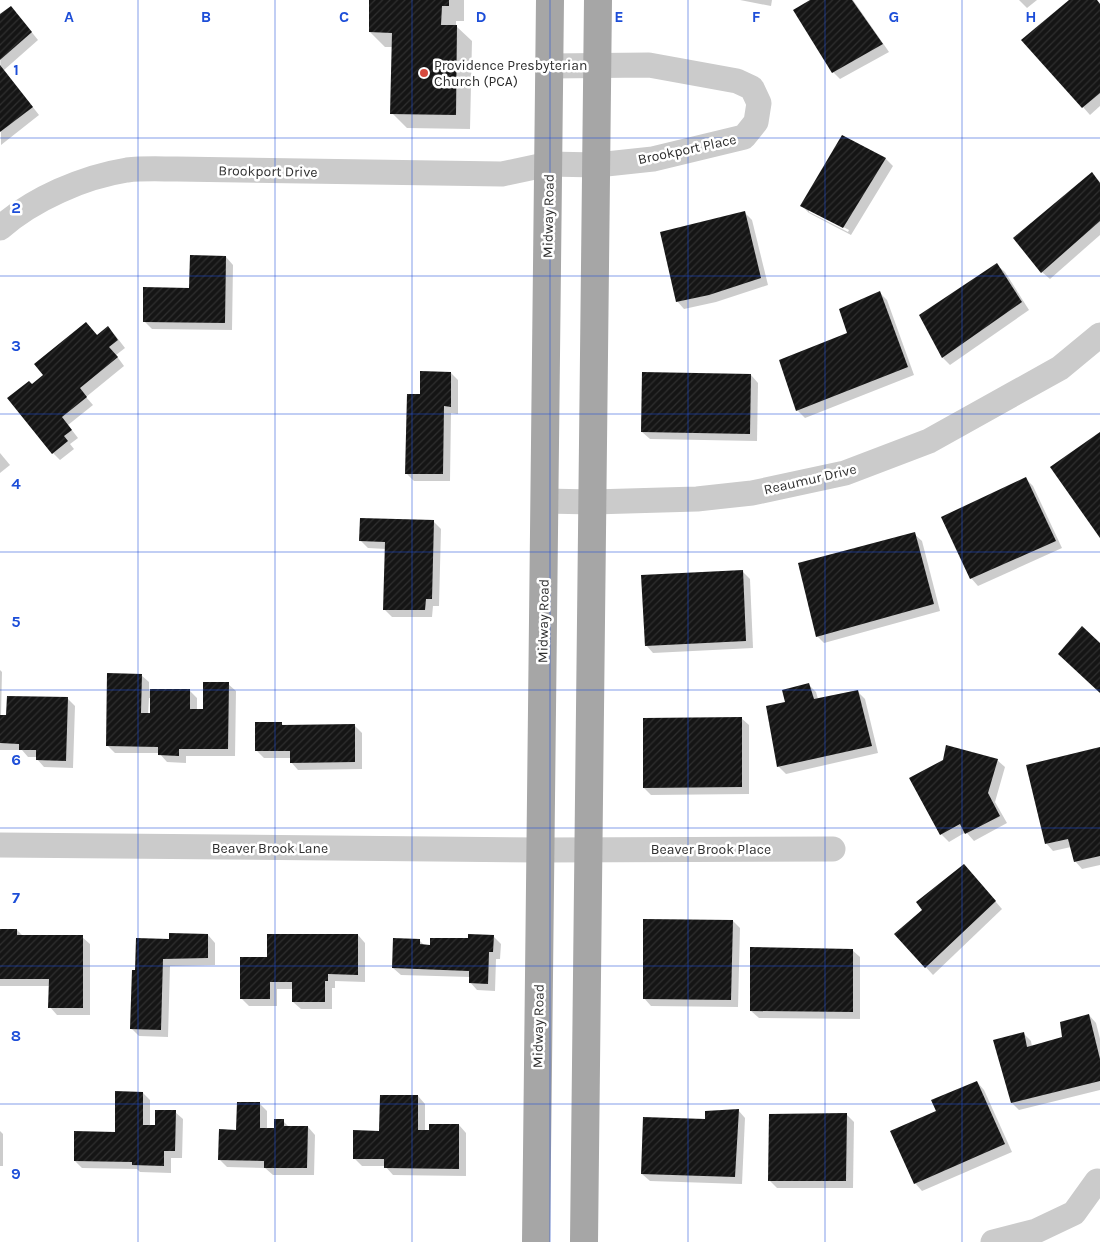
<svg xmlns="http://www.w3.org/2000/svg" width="1100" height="1242" font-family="Karla,sans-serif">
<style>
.shadow{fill:#0003;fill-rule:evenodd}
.building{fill:url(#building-hatch)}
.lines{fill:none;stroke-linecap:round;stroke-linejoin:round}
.minor{stroke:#cbcbcb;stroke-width:25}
.major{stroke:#a6a6a6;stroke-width:28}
.grid{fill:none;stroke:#1d4ed8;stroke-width:1;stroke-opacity:0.55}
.poi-dot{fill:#d64a3e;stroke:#fff;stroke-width:2}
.labels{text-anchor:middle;stroke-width:5;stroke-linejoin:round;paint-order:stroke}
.poi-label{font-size:14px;fill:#2e2e2e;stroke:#fff;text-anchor:start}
.street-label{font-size:14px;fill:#2e2e2e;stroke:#fff}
.grid-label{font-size:16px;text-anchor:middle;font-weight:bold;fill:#1d4ed8;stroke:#fff;stroke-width:5;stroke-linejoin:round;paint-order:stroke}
</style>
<defs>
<pattern id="building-hatch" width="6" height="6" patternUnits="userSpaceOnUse" patternTransform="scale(1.25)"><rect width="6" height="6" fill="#151515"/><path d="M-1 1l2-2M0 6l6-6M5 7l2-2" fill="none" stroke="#2f2f2f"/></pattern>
</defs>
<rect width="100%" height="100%" fill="#fff"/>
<g class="shadow">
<polygon points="371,0 464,0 464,21 456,21 456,26 472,41 470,129 407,128 392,113 393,47 385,47 370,32"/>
<polygon points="740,0 772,0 771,6"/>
<polygon points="812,0 853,0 889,52 840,79 833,72"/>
<polygon points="1019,0 1037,0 1027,8"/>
<polygon points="1071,0 1097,0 1100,4 1100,106 1090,115 1083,107"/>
<polygon points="18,15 38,40 4,70 39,115 1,145 0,16"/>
<path d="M842 136 886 159 893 166 851 235 809 213 802 206ZM809 209 849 230 848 232 809 212Z"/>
<polygon points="1092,174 1100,182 1100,235 1050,279 1042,272"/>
<polygon points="745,213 752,220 768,285 716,302 684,309 677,301"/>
<polygon points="226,257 233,265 232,330 152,329 144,321 190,289"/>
<polygon points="997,265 1005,272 1029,310 950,365 943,358"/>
<polygon points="880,293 887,300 914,375 805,418 797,410 849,334"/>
<polygon points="86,323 98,336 107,328 115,335 125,348 116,355 124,366 86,397 93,405 68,425 78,438 70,444 74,449 60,460 53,453 32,386 45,375"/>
<polygon points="451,373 458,380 458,414 451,413 450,481 414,481 407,474 421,395"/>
<polygon points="751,375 758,383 757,441 650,439 642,432"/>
<polygon points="0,453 10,465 0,473"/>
<polygon points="1026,479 1033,486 1062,548 978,586 971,578"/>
<polygon points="433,521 441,529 439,606 433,606 432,617 392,617 384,609 386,549 368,548 361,541"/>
<polygon points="914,534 922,541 940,611 824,643 817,636"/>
<polygon points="742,571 750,579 753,648 653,653 646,645"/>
<polygon points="0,670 2,672 1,716 7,716 67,698 75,706 73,768 44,767 37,759 37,757 28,757 22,750 0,750"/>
<path d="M141 675 149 682V691H190L197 698V710H204L228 684 236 691 235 756H186V763L167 762 159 753H115L108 746ZM149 698H151V715H148Z"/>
<polygon points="809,685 816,692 818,699 857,691 865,699 878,753 786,774 778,766 786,703"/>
<polygon points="741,718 749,725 749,794 651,795 644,788"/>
<polygon points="281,723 284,726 354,725 362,733 362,769 298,770 291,762 291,758 264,758 257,751"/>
<polygon points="1100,749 1100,865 1082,869 1075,861 1071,847 1053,851 1046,843"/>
<polygon points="997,760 1005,767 995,802 1007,823 974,841 966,832 949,842 941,834"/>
<polygon points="971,873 1002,909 933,975 896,934"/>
<polygon points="733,921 740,928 738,1007 651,1006 644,998"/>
<polygon points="0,930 17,930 23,936 82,937 90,944 90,1015 57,1015 50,1007 50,986 0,986"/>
<polygon points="208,935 215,943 215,965 170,966 168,1037 139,1036 131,1028 136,972 170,940"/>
<polygon points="358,935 365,943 365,982 335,981 335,988 332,988 332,1009 301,1009 293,1002 293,989 277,989 277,1006 249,1006 242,999 268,958"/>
<polygon points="493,936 501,944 500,959 496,959 495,991 477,990 470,982 470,977 401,975 393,968 419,940 425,946 431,946"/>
<polygon points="852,950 860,957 860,1019 759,1018 751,1011"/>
<polygon points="1089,1015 1096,1023 1100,1039 1100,1090 1019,1110 1012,1103 1023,1033 1031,1041 1032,1047 1064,1038"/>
<polygon points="977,1082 984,1090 1012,1152 922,1191 915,1183 938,1111"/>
<polygon points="143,1093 150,1100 150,1126 156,1126 175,1112 183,1119 182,1158 171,1158 171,1173 140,1172 137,1169 82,1168 75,1161 116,1134"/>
<polygon points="418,1096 425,1104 425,1131 459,1125 466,1133 466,1176 393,1175 385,1166 362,1166 354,1158"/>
<polygon points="259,1103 267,1111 267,1129 276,1129 283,1121 289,1127 308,1127 315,1135 314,1175 273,1175 265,1168 227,1167 219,1159 237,1131"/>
<polygon points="738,1110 745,1118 742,1184 650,1181 642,1174"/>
<polygon points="846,1114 854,1122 853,1188 777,1188 769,1180"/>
<polygon points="0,1131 3,1134 3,1166 0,1166"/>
</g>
<g class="building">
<polygon points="369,0 449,0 449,6 442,6 441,25 457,25 456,115 390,114 392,33 369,32"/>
<polygon points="810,0 852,0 883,44 832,73 793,10"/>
<polygon points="1069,0 1097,0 1100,4 1100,93 1082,108 1021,40"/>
<polygon points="11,6 32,32 0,60 0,14"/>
<polygon points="0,65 33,107 0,132"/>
<polygon points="842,135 886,158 843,228 800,206"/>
<polygon points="1092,172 1100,183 1100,221 1041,273 1013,238"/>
<polygon points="745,211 761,278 709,295 676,302 660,232"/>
<polygon points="190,255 226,256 225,323 143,322 143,287 189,288"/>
<polygon points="997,263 1022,302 942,358 919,315"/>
<polygon points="880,291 908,367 796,411 779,360 847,333 839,309"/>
<polygon points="86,322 97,335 108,326 118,340 109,347 118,357 80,388 87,397 62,417 72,430 64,436 68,441 52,454 7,398 29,381 32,384 43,375 34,364"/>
<polygon points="420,371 451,372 451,407 444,406 443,474 405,474 407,394 420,394"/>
<polygon points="642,372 751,374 750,434 641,432"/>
<polygon points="1100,432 1100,538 1050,467"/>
<polygon points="1026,477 1056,541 970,579 941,517"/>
<polygon points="360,518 434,520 432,599 426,599 425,610 383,610 385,542 359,541"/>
<polygon points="915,532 934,604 816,637 798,563"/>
<polygon points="743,570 746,641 645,646 641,575"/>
<polygon points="1082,626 1100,643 1100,693 1058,654"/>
<polygon points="107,673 142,674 141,713 150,713 150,689 190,689 190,709 203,709 203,682 229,682 228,749 179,749 179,756 158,755 158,747 106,746"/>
<polygon points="809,683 814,699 858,690 872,746 777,767 766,706 785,702 782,690"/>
<polygon points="7,696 68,697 66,761 36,760 36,750 19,750 19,744 0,743 0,715 6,715"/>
<polygon points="742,717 742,787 643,788 643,718"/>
<polygon points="255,722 282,722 282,725 355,724 355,762 290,763 290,751 255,751"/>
<polygon points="946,745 998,759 988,793 1000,816 965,834 960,824 940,835 909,778 943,760"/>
<polygon points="1100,747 1100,856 1074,862 1068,839 1045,844 1026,765"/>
<polygon points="964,864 996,901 925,968 894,934 922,910 916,902"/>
<polygon points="643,919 733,920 731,1000 643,999"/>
<polygon points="0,929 17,929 17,935 83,935 83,1008 48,1008 49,979 0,979"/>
<polygon points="169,933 208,934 208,958 163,959 161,1030 130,1029 132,970 135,970 136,938 169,939"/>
<polygon points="267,934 358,934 358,975 328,974 328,981 325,981 325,1002 292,1002 292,982 270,982 270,999 240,999 240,957 267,957"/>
<polygon points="468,934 494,935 493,952 489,952 488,984 469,983 469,971 392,968 393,938 420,939 420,944 430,945 430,938 468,938"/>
<polygon points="750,947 853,949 853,1012 750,1011"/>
<polygon points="1089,1014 1100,1059 1100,1081 1011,1103 993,1040 1024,1032 1027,1047 1062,1037 1060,1022"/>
<polygon points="977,1081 1005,1144 914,1184 890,1131 936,1111 931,1100"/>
<polygon points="115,1091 143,1092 143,1125 155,1125 155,1110 176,1110 175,1151 164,1151 164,1166 132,1165 132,1162 74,1161 74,1131 115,1132"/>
<polygon points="380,1095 418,1095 418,1130 429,1130 429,1124 459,1124 459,1169 384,1168 384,1159 353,1159 353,1130 379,1131"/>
<polygon points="237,1102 260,1102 260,1128 274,1128 274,1119 284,1119 284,1126 308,1126 307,1168 264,1168 264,1161 218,1160 219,1129 236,1130"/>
<polygon points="739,1109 735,1177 641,1174 643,1117 705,1119 705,1111"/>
<polygon points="847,1113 846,1181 768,1181 769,1114"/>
</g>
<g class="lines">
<g class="minor">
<path d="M0 228C33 199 83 177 127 170 143 168 161 169 177 169L502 174 549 164 597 165 653 159 744 137 756 122 759 103 752 88 737 81 649 65 549 66"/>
<polyline points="545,501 593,502 697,499 752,493 845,473 929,441 1060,368 1100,335"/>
<polyline points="0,845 540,850 833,849"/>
<polyline points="993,1242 1036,1231 1074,1213 1097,1181"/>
</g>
<g class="major">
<polyline points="536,1242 550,0"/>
<polyline points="584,1242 598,0"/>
</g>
</g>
<path class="grid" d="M138 0V1242M275 0V1242M412 0V1242M550 0V1242M688 0V1242M825 0V1242M962 0V1242M0 138H1100M0 276H1100M0 414H1100M0 552H1100M0 690H1100M0 828H1100M0 966H1100M0 1104H1100"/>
<circle class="poi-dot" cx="424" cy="73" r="5"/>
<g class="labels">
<g class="poi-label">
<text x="434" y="70">Providence Presbyterian<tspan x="434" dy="16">Church (PCA)</tspan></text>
</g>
<g class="street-label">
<text transform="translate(687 149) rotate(-12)" y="5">Brookport Place</text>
<text transform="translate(268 171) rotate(1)" y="5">Brookport Drive</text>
<text transform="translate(548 216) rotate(-89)" y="5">Midway Road</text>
<text transform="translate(810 479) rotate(-13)" y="5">Reaumur Drive</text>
<text transform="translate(543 621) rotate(-89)" y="5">Midway Road</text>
<text x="270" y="853">Beaver Brook Lane</text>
<text x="711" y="854">Beaver Brook Place</text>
<text transform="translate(538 1026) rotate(-89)" y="5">Midway Road</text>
</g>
</g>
<g class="grid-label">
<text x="69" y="22">A</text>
<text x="206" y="22">B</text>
<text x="344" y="22">C</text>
<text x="481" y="22">D</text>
<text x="619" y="22">E</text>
<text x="756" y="22">F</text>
<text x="894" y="22">G</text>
<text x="1031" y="22">H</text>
<text x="16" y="75">1</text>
<text x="16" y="213">2</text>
<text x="16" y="351">3</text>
<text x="16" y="489">4</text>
<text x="16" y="627">5</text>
<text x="16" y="765">6</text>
<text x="16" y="903">7</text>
<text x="16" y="1041">8</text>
<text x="16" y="1179">9</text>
</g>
</svg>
